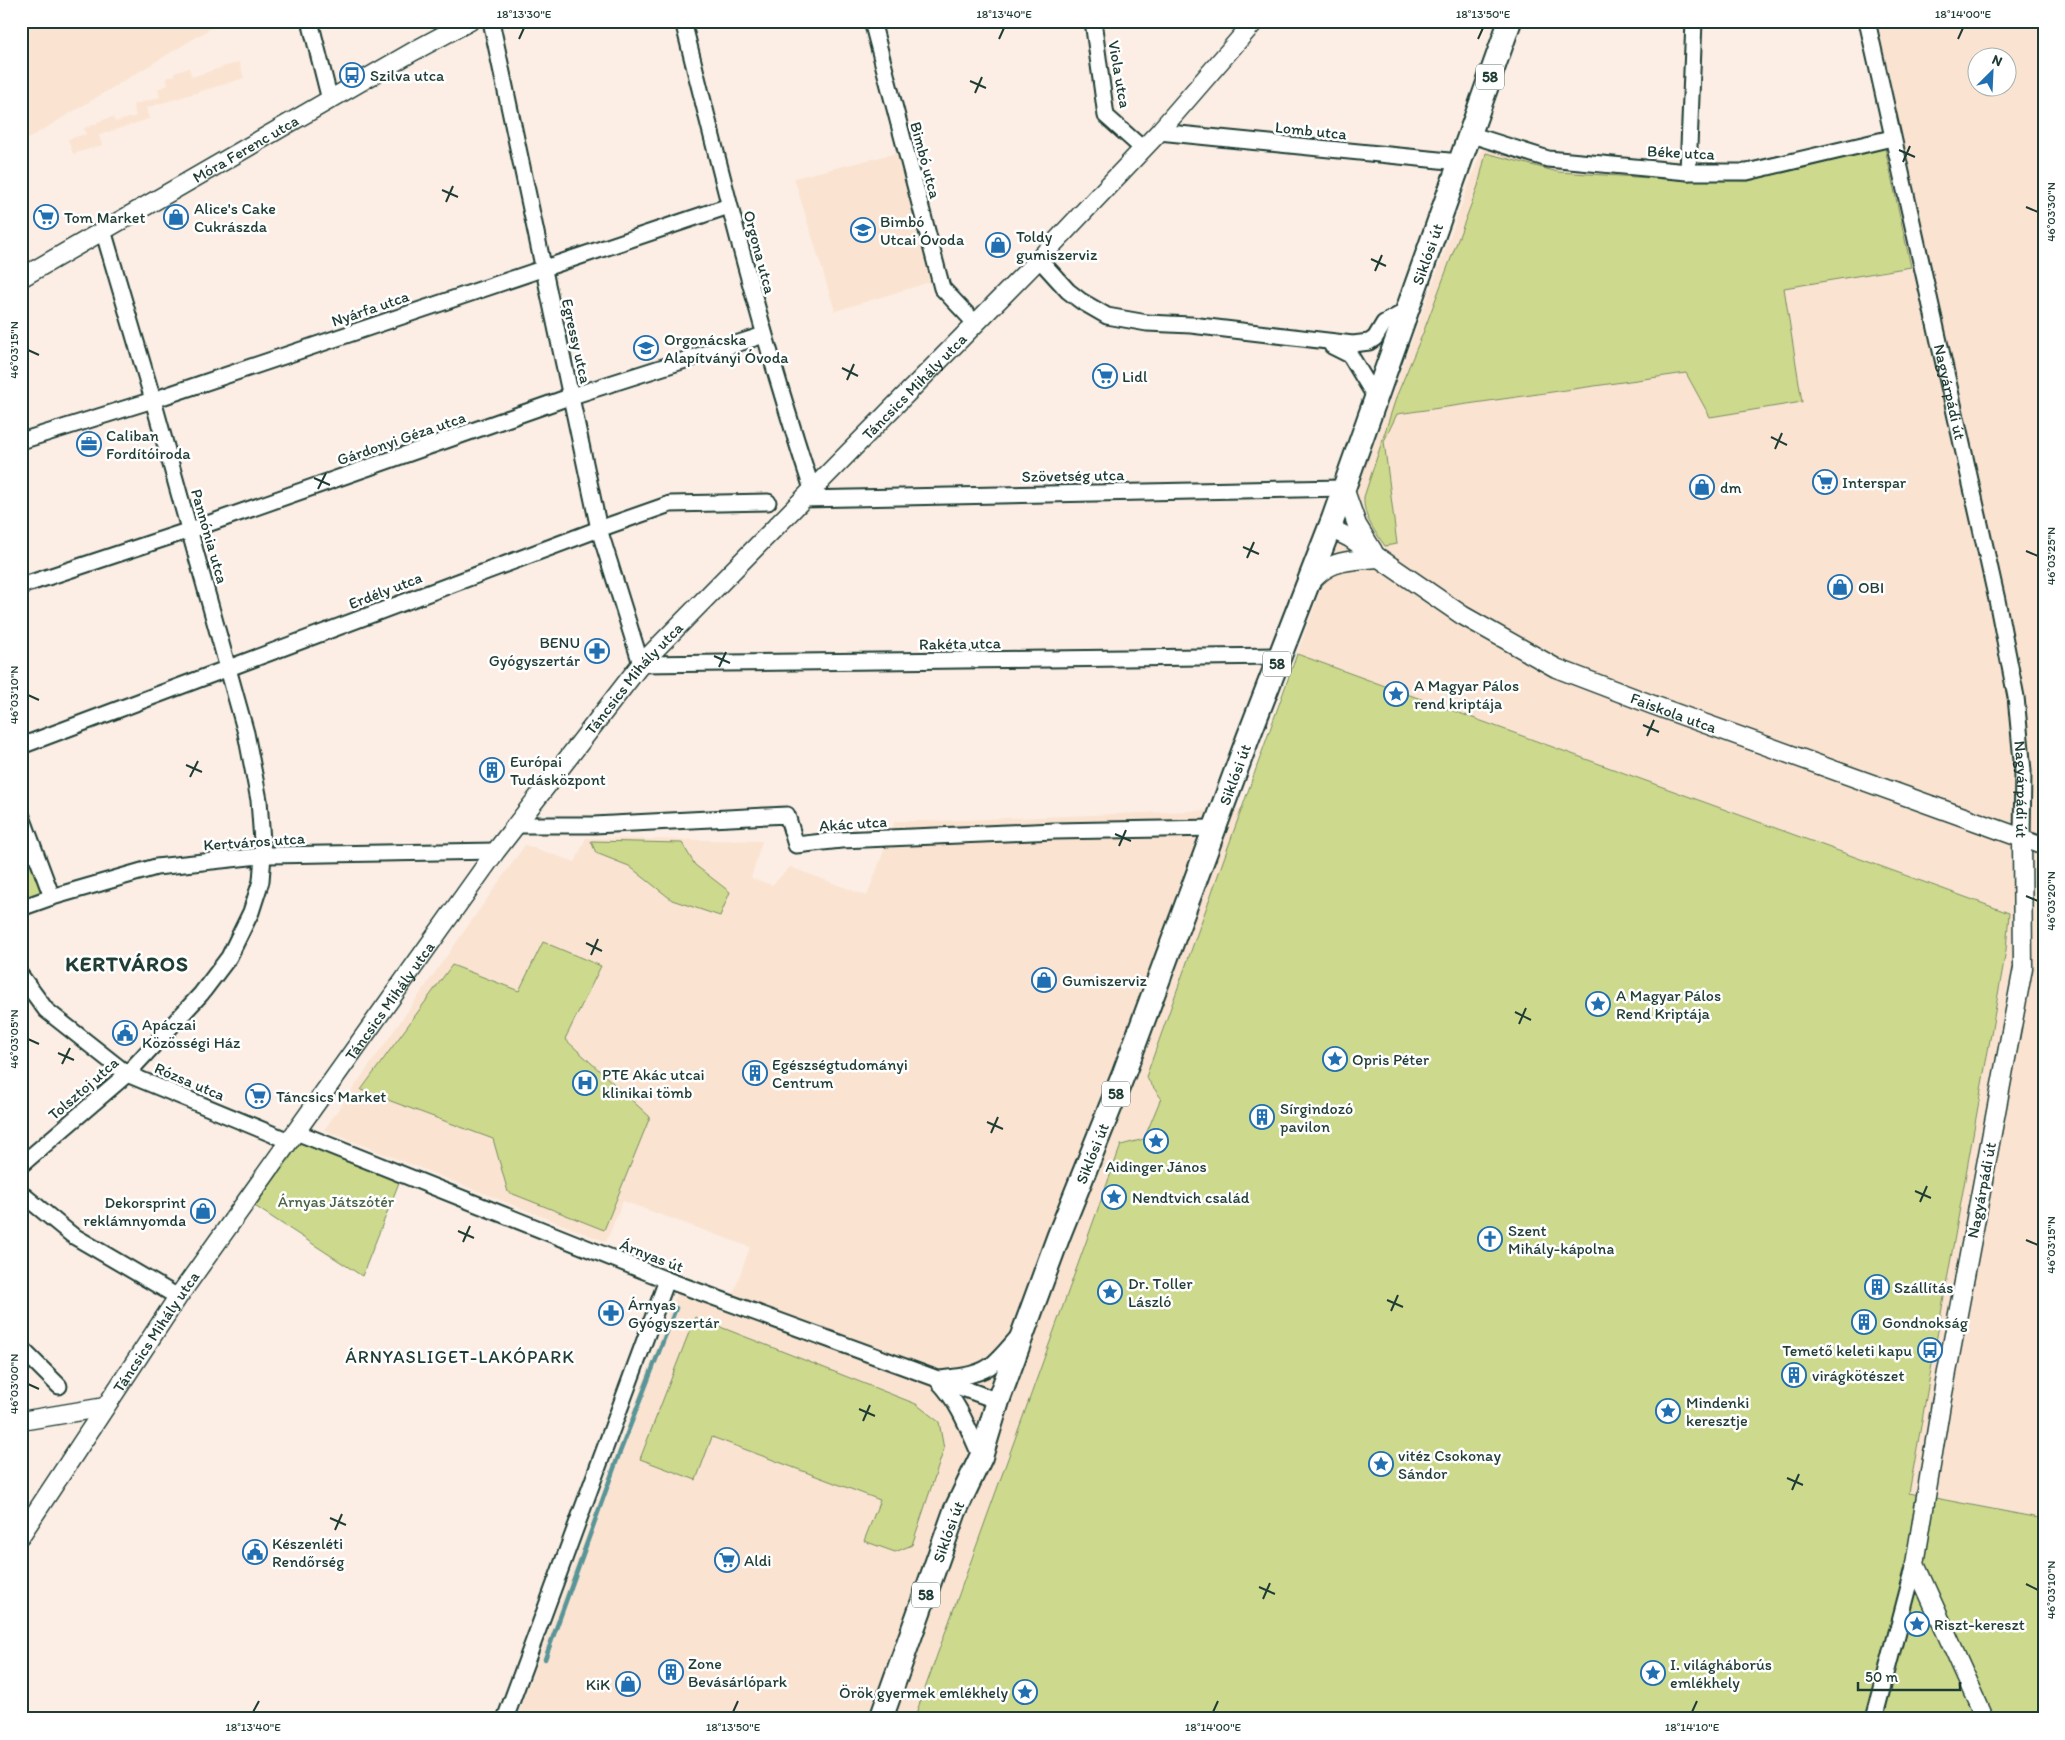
<svg xmlns="http://www.w3.org/2000/svg" width="2065" height="1740" font-family="Itim,sans-serif">
<style>
.built{fill:#fae3d1;fill-rule:evenodd}
.green{fill:#cdda8d;stroke:#768c60}
.lines{fill:none;stroke-linecap:round;stroke-linejoin:round}
.stream{stroke:#599598;stroke-width:4.5}
.minor-casing{stroke:#1f3d34;stroke-width:19}
.tertiary-casing{stroke:#1f3d34;stroke-width:21}
.primary-casing{stroke:#1f3d34;stroke-width:26}
.minor{stroke:#fff;stroke-width:15}
.tertiary{stroke:#fff;stroke-width:18}
.primary{stroke:#fff;stroke-width:22}
.ticks{fill:none;stroke:#1f3d34;stroke-width:2}
.labels{text-anchor:middle;stroke-width:5;stroke-linejoin:round;paint-order:stroke}
.shield{fill:#fff;stroke:#627771;stroke-width:1}
.shield-label{font-size:15px;font-weight:bold;fill:#1f3d34}
.street-label{font-size:16px;fill:#1f3d34;stroke:#fff}
.poi-label{font-size:16px;fill:#1f3d34;stroke:#fff;text-anchor:start}
.park-label{font-size:16px;fill:#4a644a;stroke:#fff}
.neighbourhood-label{font-size:18px;letter-spacing:1px;fill:#1f3d34;stroke:#fff}
.district-label{font-size:21px;font-weight:bold;letter-spacing:1px;fill:#1f3d34;stroke:#fff}
.neatline{fill:none;stroke:#1f3d34;stroke-width:2}
.ticks-label{font-size:12px;text-anchor:middle;fill:#1f3d34}
</style>
<rect width="100%" height="100%" fill="#fceee4"/>
<filter id="ink" filterUnits="userSpaceOnUse"><feTurbulence type="fractalNoise" baseFrequency=".02" numOctaves="2"/><feDisplacementMap in="SourceGraphic" scale="10" xChannelSelector="R" yChannelSelector="G"/><feConvolveMatrix kernelMatrix="1 2 1 2 8 2 1 2 1" color-interpolation-filters="sRGB"/></filter>
<g filter="url(#ink)">
<g class="built">
<polygon points="21,21 223,21 21,143"/>
<path d="M1859 21H2044V1519L1909 1494 2009 913 1297 654 1485 141 1548 160 1747 173 1884 141ZM1978 58H2008V88H1978Z"/>
<polygon points="239,62 244,78 146,108 149,119 99,135 102,145 73,154 68,139 86,134 84,128 97,124 97,122 113,117 115,122 136,116 133,105 160,97 158,89 168,85 166,78 175,76 174,73 189,68 192,77"/>
<polygon points="897,153 930,282 835,311 794,178"/>
<polygon points="1242,809 1146,1077 1161,1098 1144,1139 1121,1145 914,1719 516,1719 677,1292 727,1311 750,1247 623,1201 606,1242 324,1130 525,845 575,862 586,838 762,841 751,878 772,885 790,867 867,896 895,821 938,821"/>
</g>
<g class="green">
<path d="M1885 148 1911 267 1784 288 1802 402 1710 417 1686 373 1397 414 1384 441 1397 544 1385 546C1374 530 1363 517 1364 497L1397 395 1423 333 1478 186 1486 153 1558 172 1681 180 1748 181Z"/>
<polygon points="1297,654 2009,913 2006,950 1909,1493 2044,1519 2044,1719 914,1719 1121,1145 1144,1139 1161,1098 1146,1077"/>
<polygon points="21,814 52,897 21,908"/>
<polygon points="591,841 682,843 695,865 730,892 720,916 672,900 629,866 596,853"/>
<polygon points="543,942 601,966 565,1039 650,1117 604,1230 508,1192 493,1139 361,1090 452,965 519,991"/>
<polygon points="296,1132 402,1175 362,1276 247,1201"/>
<polygon points="695,1317 916,1404 939,1422 944,1449 912,1545 895,1552 864,1541 880,1500 712,1437 696,1480 640,1459"/>
</g>
<g class="lines">
<polyline class="stream" points="545,1659 618,1457 676,1308"/>
<defs>
<g id="minor">
<polyline points="310,21 330,100"/>
<polyline points="491,21 599,529 641,664 1280,656"/>
<path d="M683 21C722 178 761 335 812 489"/>
<polyline points="872,21 942,288 976,324"/>
<polyline points="1093,21 1106,116 1143,149"/>
<path id="s1" d="M1867 21 1997 600 2016 697 2023 771 2022 838 2044 846"/>
<polyline points="1159,132 1459,162"/>
<polyline points="1469,134 1548,159 1688,172 1747,172 1892,138"/>
<polyline points="1688,172 1694,21"/>
<polyline points="1039,259 1068,291 1081,301 1107,316 1147,323 1191,325 1353,344 1369,342 1375,338 1384,323 1406,311"/>
<polyline points="1332,346 1350,355 1376,398"/>
<polyline points="21,441 153,400 729,206"/>
<polyline points="802,499 1344,488"/>
<polyline points="21,586 196,528 572,396 764,335"/>
<polyline points="21,746 599,529 670,504 768,502"/>
<polyline points="21,814 52,897"/>
<polyline points="516,825 594,825 787,815 796,845 841,840 1055,831 1215,828"/>
<polyline points="21,908 52,897 156,867 269,855 496,851"/>
<polyline points="21,976 46,1010 127,1074 289,1141"/>
<polyline points="296,1132 667,1280 998,1401"/>
<polyline points="21,1165 127,1074 201,994 229,957 251,912 261,881 263,855 259,800 246,733 151,393 103,230"/>
<polyline points="21,1193 72,1235 178,1297"/>
<polyline points="21,1348 59,1386"/>
<path d="M938 1379C956 1377 980 1376 994 1363 1003 1355 1010 1346 1018 1337"/>
<path d="M939 1382C960 1404 969 1431 981 1457"/>
<polyline points="505,1719 667,1280"/>
<polyline points="1874,1719 1915,1564"/>
</g>
<g id="tertiary">
<path id="s2" d="M21 278 414 51 470 21"/>
<polyline points="1344,488 1357,525 1373,551"/>
<path id="s3" d="M1330 528 1350 538 1462 615 1556 668 1653 705 2022 838 2023 968 1941 1404 1915 1564 1985 1719"/>
<path d="M1310 583C1330 559 1348 561 1377 558"/>
<polyline points="21,1421 105,1407"/>
<path id="s4" d="M21 1535 178 1297 496 851 641 664 1039 259 1159 132 1255 21"/>
</g>
<g id="primary">
<path id="s5" d="M881 1719 955 1511 981 1457 998 1401 1059 1235 1124 1073 1248 738 1333 519 1510 21"/>
</g>
</defs>
<use href="#minor" class="minor-casing"/>
<use href="#tertiary" class="tertiary-casing"/>
<use href="#primary" class="primary-casing"/>
<use href="#minor" class="minor"/>
<use href="#tertiary" class="tertiary"/>
<use href="#primary" class="primary"/>
</g>
</g>
<path class="ticks" d="M519 39 524 28M999 39 1004 28M1478 39 1483 28M1958 39 1963 28M970 81 986 88M975 93 982 77M1899 150 1915 157M1903 162 1910 146M442 190 458 197M446 202 453 186M2026 207 2038 212M1371 259 1386 266M1375 271 1382 255M28 350 39 355M842 368 858 376M847 380 854 364M1771 437 1787 445M1775 449 1782 433M314 478 330 485M318 489 326 473M1243 547 1259 554M2026 551 2038 556M1247 558 1254 542M714 656 730 663M719 667 726 652M28 695 39 700M1643 725 1659 732M1647 736 1654 720M186 765 202 772M190 777 198 761M1115 834 1131 841M1119 846 1126 830M2026 896 2038 901M586 943 602 951M591 955 598 939M1515 1012 1531 1020M1519 1024 1526 1008M28 1039 39 1044M58 1053 74 1060M62 1064 70 1048M987 1122 1003 1129M991 1133 998 1117M1915 1191 1931 1198M1920 1202 1927 1186M458 1231 474 1238M2026 1240 2038 1245M463 1242 470 1226M1387 1300 1403 1307M1391 1311 1398 1295M28 1384 39 1389M859 1409 875 1416M863 1421 870 1405M1787 1478 1803 1485M1792 1490 1799 1474M330 1518 346 1525M335 1530 342 1514M2026 1584 2038 1590M1259 1587 1275 1594M1263 1599 1270 1583M253 1712 259 1701M733 1712 738 1701M1213 1712 1218 1701M1692 1712 1697 1701"/>
<defs>
<symbol id="bus-ring" viewBox="-11 -11 22 22"><circle r="9.5" fill="#fff" stroke="#1f6fb2" stroke-width="1.5"/><path d="M-5-6H5V4H4V6H2V4H-2V6H-4V4H-5ZM-3.5-4V0h7V-4ZM-3.5 1.2v1.5H-2V1.2ZM2 1.2v1.5H3.5V1.2Z" fill="#1f6fb2"/></symbol>
<symbol id="supermarket-ring" viewBox="-11 -11 22 22"><circle r="9.5" fill="#fff" stroke="#1f6fb2" stroke-width="1.5"/><path d="M-6-5.5h2.5l.6 2H6L4.5 2H-2.5L-4.4-4H-6ZM-1.5 3.2a1.3 1.3 0 1 0 .1 0ZM3 3.2a1.3 1.3 0 1 0 .1 0Z" fill="#1f6fb2"/></symbol>
<symbol id="shop-ring" viewBox="-11 -11 22 22"><circle r="9.5" fill="#fff" stroke="#1f6fb2" stroke-width="1.5"/><path d="M-5-2.5h2.3a2.7 3.5 0 0 1 5.4 0H5L5.5 6h-11ZM-1.5-2.5h3a1.5 2.3 0 0 0-3 0Z" fill="#1f6fb2"/></symbol>
<symbol id="school-ring" viewBox="-11 -11 22 22"><circle r="9.5" fill="#fff" stroke="#1f6fb2" stroke-width="1.5"/><path d="M0-5L7-2L0 1L-7-2ZM-4 1L0 2.5L4 1V4Q0 6-4 4Z" fill="#1f6fb2"/></symbol>
<symbol id="office-ring" viewBox="-11 -11 22 22"><circle r="9.5" fill="#fff" stroke="#1f6fb2" stroke-width="1.5"/><path d="M-6-3h4V-5.5h4V-3h4V5H-6ZM-1-4.5V-3h2v-1.5ZM-6 0V1H6V0Z" fill="#1f6fb2"/></symbol>
<symbol id="pharmacy-ring" viewBox="-11 -11 22 22"><circle r="9.5" fill="#fff" stroke="#1f6fb2" stroke-width="1.5"/><path d="M-2-6h4v4h4v4h-4v4h-4v-4h-4v-4h4Z" fill="#1f6fb2"/></symbol>
<symbol id="sight-ring" viewBox="-11 -11 22 22"><circle r="9.5" fill="#fff" stroke="#1f6fb2" stroke-width="1.5"/><path d="M0-6L1.8-2.2L6-1.7L2.9 1.2L3.7 5.4L0 3.3L-3.7 5.4L-2.9 1.2L-6-1.7L-1.8-2.2Z" fill="#1f6fb2"/></symbol>
<symbol id="building-ring" viewBox="-11 -11 22 22"><circle r="9.5" fill="#fff" stroke="#1f6fb2" stroke-width="1.5"/><path d="M-4-6H4V6H1V3H-1V6H-4ZM-2.5-4.3h1.7v1.8h-1.7ZM.8-4.3h1.7v1.8H.8ZM-2.5-1h1.7V.8h-1.7ZM.8-1h1.7V.8H.8Z" fill="#1f6fb2"/></symbol>
<symbol id="civic-ring" viewBox="-11 -11 22 22"><circle r="9.5" fill="#fff" stroke="#1f6fb2" stroke-width="1.5"/><path d="M-.6-6.5H3V-4.5H.6V-3L4-1V1h2V6H-6V1h2V-1L-.6-3ZM-1.2 2.5V6h2.4V2.5Z" fill="#1f6fb2"/></symbol>
<symbol id="hospital-ring" viewBox="-11 -11 22 22"><circle r="9.5" fill="#fff" stroke="#1f6fb2" stroke-width="1.5"/><path d="M-5-5h3v3.5h4V-5h3V5h-3V1.5h-4V5h-3Z" fill="#1f6fb2"/></symbol>
<symbol id="church-ring" viewBox="-11 -11 22 22"><circle r="9.5" fill="#fff" stroke="#1f6fb2" stroke-width="1.5"/><path d="M-1.2-6h2.4v3.5h3.3v2.4h-3.3V6h-2.4V-.1h-3.3v-2.4h3.3Z" fill="#1f6fb2"/></symbol>
</defs>
<g fill-rule="evenodd">
<use href="#bus-ring" x="338" y="61" width="28" height="28"/>
<use href="#supermarket-ring" x="32" y="203" width="28" height="28"/>
<use href="#shop-ring" x="162" y="203" width="28" height="28"/>
<use href="#school-ring" x="849" y="216" width="28" height="28"/>
<use href="#shop-ring" x="984" y="231" width="28" height="28"/>
<use href="#school-ring" x="632" y="334" width="28" height="28"/>
<use href="#supermarket-ring" x="1091" y="362" width="28" height="28"/>
<use href="#office-ring" x="75" y="430" width="28" height="28"/>
<use href="#supermarket-ring" x="1811" y="468" width="28" height="28"/>
<use href="#shop-ring" x="1688" y="473" width="28" height="28"/>
<use href="#shop-ring" x="1826" y="573" width="28" height="28"/>
<use href="#pharmacy-ring" x="583" y="637" width="28" height="28"/>
<use href="#sight-ring" x="1382" y="680" width="28" height="28"/>
<use href="#building-ring" x="478" y="756" width="28" height="28"/>
<use href="#shop-ring" x="1030" y="966" width="28" height="28"/>
<use href="#sight-ring" x="1584" y="990" width="28" height="28"/>
<use href="#civic-ring" x="111" y="1019" width="28" height="28"/>
<use href="#sight-ring" x="1321" y="1045" width="28" height="28"/>
<use href="#building-ring" x="741" y="1059" width="28" height="28"/>
<use href="#hospital-ring" x="571" y="1069" width="28" height="28"/>
<use href="#supermarket-ring" x="244" y="1082" width="28" height="28"/>
<use href="#building-ring" x="1248" y="1103" width="28" height="28"/>
<use href="#sight-ring" x="1142" y="1127" width="28" height="28"/>
<use href="#sight-ring" x="1100" y="1183" width="28" height="28"/>
<use href="#shop-ring" x="189" y="1197" width="28" height="28"/>
<use href="#church-ring" x="1476" y="1225" width="28" height="28"/>
<use href="#building-ring" x="1863" y="1273" width="28" height="28"/>
<use href="#sight-ring" x="1096" y="1278" width="28" height="28"/>
<use href="#pharmacy-ring" x="597" y="1299" width="28" height="28"/>
<use href="#building-ring" x="1850" y="1308" width="28" height="28"/>
<use href="#bus-ring" x="1916" y="1336" width="28" height="28"/>
<use href="#building-ring" x="1780" y="1361" width="28" height="28"/>
<use href="#sight-ring" x="1654" y="1397" width="28" height="28"/>
<use href="#sight-ring" x="1367" y="1450" width="28" height="28"/>
<use href="#civic-ring" x="241" y="1538" width="28" height="28"/>
<use href="#supermarket-ring" x="713" y="1546" width="28" height="28"/>
<use href="#sight-ring" x="1903" y="1610" width="28" height="28"/>
<use href="#building-ring" x="657" y="1658" width="28" height="28"/>
<use href="#sight-ring" x="1639" y="1659" width="28" height="28"/>
<use href="#shop-ring" x="614" y="1670" width="28" height="28"/>
<use href="#sight-ring" x="1011" y="1678" width="28" height="28"/>
</g>
<g class="labels">
<g class="shield">
<rect x="1476" y="64.5" width="28" height="25" rx="4"/>
<rect x="1263" y="651.5" width="28" height="25" rx="4"/>
<rect x="1102" y="1081.5" width="28" height="25" rx="4"/>
<rect x="912" y="1582.5" width="28" height="25" rx="4"/>
</g>
<g class="shield-label">
<text x="1490" y="82">58</text>
<text x="1277" y="669">58</text>
<text x="1116" y="1099">58</text>
<text x="926" y="1600">58</text>
</g>
<g class="street-label">
<text transform="translate(1120 74) rotate(80)" y="6">Viola utca</text>
<text transform="translate(1311 130) rotate(6)" y="6">Lomb utca</text>
<text dy="6" stroke="none"><textPath href="#s2" startOffset="259">Móra Ferenc utca</textPath></text>
<text transform="translate(1681 152) rotate(3)" y="6">Béke utca</text>
<text transform="translate(926 160) rotate(75)" y="6">Bimbó utca</text>
<text transform="translate(760 252) rotate(75)" y="6">Orgona utca</text>
<text dy="6" stroke="none"><textPath href="#s5" startOffset="1564">Siklósi út</textPath></text>
<text transform="translate(370 308) rotate(-19)" y="6">Nyárfa utca</text>
<text transform="translate(577 341) rotate(77)" y="6">Egressy utca</text>
<text dy="6" stroke="none"><textPath href="#s4" startOffset="1459">Táncsics Mihály utca</textPath></text>
<text dy="6" stroke="none"><textPath href="#s1" startOffset="380">Nagyárpádi út</textPath></text>
<text transform="translate(401 438) rotate(-19)" y="6">Gárdonyi Géza utca</text>
<text transform="translate(1073 475) rotate(-1)" y="6">Szövetség utca</text>
<text transform="translate(210 536) rotate(74)" y="6">Pannónia utca</text>
<text transform="translate(385 590) rotate(-21)" y="6">Erdély utca</text>
<text transform="translate(960 643) rotate(-1)" y="6">Rakéta utca</text>
<text dy="6" stroke="none"><textPath href="#s4" startOffset="1054">Táncsics Mihály utca</textPath></text>
<text dy="6" stroke="none"><textPath href="#s3" startOffset="392">Faiskola utca</textPath></text>
<text dy="6" stroke="none"><textPath href="#s5" startOffset="1009">Siklósi út</textPath></text>
<text dy="6" stroke="none"><textPath href="#s1" startOffset="785">Nagyárpádi út</textPath></text>
<text transform="translate(853 823) rotate(-4)" y="6">Akác utca</text>
<text transform="translate(254 841) rotate(-4)" y="6">Kertváros utca</text>
<text dy="6" stroke="none"><textPath href="#s4" startOffset="649">Táncsics Mihály utca</textPath></text>
<text transform="translate(190 1081) rotate(23)" y="6">Rózsa utca</text>
<text transform="translate(83 1088) rotate(-41)" y="6">Tolsztoj utca</text>
<text dy="6" stroke="none"><textPath href="#s5" startOffset="604">Siklósi út</textPath></text>
<text transform="translate(1981 1190) rotate(-79)" y="6">Nagyárpádi út</text>
<text transform="translate(652 1255) rotate(21)" y="6">Árnyas út</text>
<text dy="6" stroke="none"><textPath href="#s4" startOffset="244">Táncsics Mihály utca</textPath></text>
<text dy="6" stroke="none"><textPath href="#s5" startOffset="199">Siklósi út</textPath></text>
</g>
<g class="poi-label">
<text x="370" y="81">Szilva utca</text>
<text x="194" y="214">Alice's Cake<tspan x="194" dy="18">Cukrászda</tspan></text>
<text x="64" y="223">Tom Market</text>
<text x="880" y="227">Bimbó<tspan x="880" dy="18">Utcai Óvoda</tspan></text>
<text x="1016" y="242">Toldy<tspan x="1016" dy="18">gumiszerviz</tspan></text>
<text x="664" y="345">Orgonácska<tspan x="664" dy="18">Alapítványi Óvoda</tspan></text>
<text x="1122" y="382">Lidl</text>
<text x="106" y="441">Caliban<tspan x="106" dy="18">Fordítóiroda</tspan></text>
<text x="1842" y="488">Interspar</text>
<text x="1720" y="493">dm</text>
<text x="1858" y="593">OBI</text>
<text x="580" y="648" text-anchor="end">BENU<tspan x="580" dy="18">Gyógyszertár</tspan></text>
<text x="1414" y="691">A Magyar Pálos<tspan x="1414" dy="18">rend kriptája</tspan></text>
<text x="510" y="767">Európai<tspan x="510" dy="18">Tudásközpont</tspan></text>
<text x="1062" y="986">Gumiszerviz</text>
<text x="1616" y="1001">A Magyar Pálos<tspan x="1616" dy="18">Rend Kriptája</tspan></text>
<text x="142" y="1030">Apáczai<tspan x="142" dy="18">Közösségi Ház</tspan></text>
<text x="1352" y="1065">Opris Péter</text>
<text x="772" y="1070">Egészségtudományi<tspan x="772" dy="18">Centrum</tspan></text>
<text x="602" y="1080">PTE Akác utcai<tspan x="602" dy="18">klinikai tömb</tspan></text>
<text x="276" y="1102">Táncsics Market</text>
<text x="1280" y="1114">Sírgindozó<tspan x="1280" dy="18">pavilon</tspan></text>
<text x="1156" y="1172" text-anchor="middle">Aidinger János</text>
<text x="1132" y="1203">Nendtvich család</text>
<text x="186" y="1208" text-anchor="end">Dekorsprint<tspan x="186" dy="18">reklámnyomda</tspan></text>
<text x="1508" y="1236">Szent<tspan x="1508" dy="18">Mihály-kápolna</tspan></text>
<text x="1128" y="1289">Dr. Toller<tspan x="1128" dy="18">László</tspan></text>
<text x="1894" y="1293">Szállítás</text>
<text x="628" y="1310">Árnyas<tspan x="628" dy="18">Gyógyszertár</tspan></text>
<text x="1882" y="1328">Gondnokság</text>
<text x="1912" y="1356" text-anchor="end">Temető keleti kapu</text>
<text x="1812" y="1381">virágkötészet</text>
<text x="1686" y="1408">Mindenki<tspan x="1686" dy="18">keresztje</tspan></text>
<text x="1398" y="1461">vitéz Csokonay<tspan x="1398" dy="18">Sándor</tspan></text>
<text x="272" y="1549">Készenléti<tspan x="272" dy="18">Rendőrség</tspan></text>
<text x="744" y="1566">Aldi</text>
<text x="1934" y="1630">Riszt-kereszt</text>
<text x="688" y="1669">Zone<tspan x="688" dy="18">Bevásárlópark</tspan></text>
<text x="1670" y="1670">I. világháborús<tspan x="1670" dy="18">emlékhely</tspan></text>
<text x="610" y="1690" text-anchor="end">KiK</text>
<text x="1008" y="1698" text-anchor="end">Örök gyermek emlékhely</text>
</g>
<g class="park-label">
<text x="336" y="1207">Árnyas Játszótér</text>
</g>
<g class="neighbourhood-label">
<text x="460" y="1363">ÁRNYASLIGET-LAKÓPARK</text>
</g>
<g class="district-label">
<text x="127" y="971">KERTVÁROS</text>
</g>
</g>
<rect width="2065" height="1740" fill="none" stroke="#fff" stroke-width="55"/>
<g transform="translate(1992 72) rotate(24)"><circle r="24" fill="#ffffff" stroke="#a5b1ae"/>
<path d="M0-4L9 19L0 12L-9 19Z" fill="#1f6fb2"/>
<text y="-8" font-size="14" font-weight="bold" text-anchor="middle" fill="#1f3d34">N</text>
</g>
<path d="M1858 1682v8h102v-8" fill="none" stroke="#1f3d34" stroke-width="2.5"/>
<text x="1865" y="1682" font-size="15" fill="#1f3d34" stroke="#ffffff" stroke-width="4" paint-order="stroke">50 m</text>
<rect x="28" y="28" width="2010" height="1684" class="neatline"/>
<g class="ticks-label">
<text x="524" y="18">18°13'30"E</text>
<text x="1004" y="18">18°13'40"E</text>
<text x="1483" y="18">18°13'50"E</text>
<text x="1963" y="18">18°14'00"E</text>
<text transform="translate(2051 212) rotate(-90)" y="4">46°03'30"N</text>
<text transform="translate(14 350) rotate(-90)" y="4">46°03'15"N</text>
<text transform="translate(2051 556) rotate(-90)" y="4">46°03'25"N</text>
<text transform="translate(14 695) rotate(-90)" y="4">46°03'10"N</text>
<text transform="translate(2051 901) rotate(-90)" y="4">46°03'20"N</text>
<text transform="translate(14 1039) rotate(-90)" y="4">46°03'05"N</text>
<text transform="translate(2051 1245) rotate(-90)" y="4">46°03'15"N</text>
<text transform="translate(14 1384) rotate(-90)" y="4">46°03'00"N</text>
<text transform="translate(2051 1590) rotate(-90)" y="4">46°03'10"N</text>
<text x="253" y="1731">18°13'40"E</text>
<text x="733" y="1731">18°13'50"E</text>
<text x="1213" y="1731">18°14'00"E</text>
<text x="1692" y="1731">18°14'10"E</text>
</g>
</svg>
